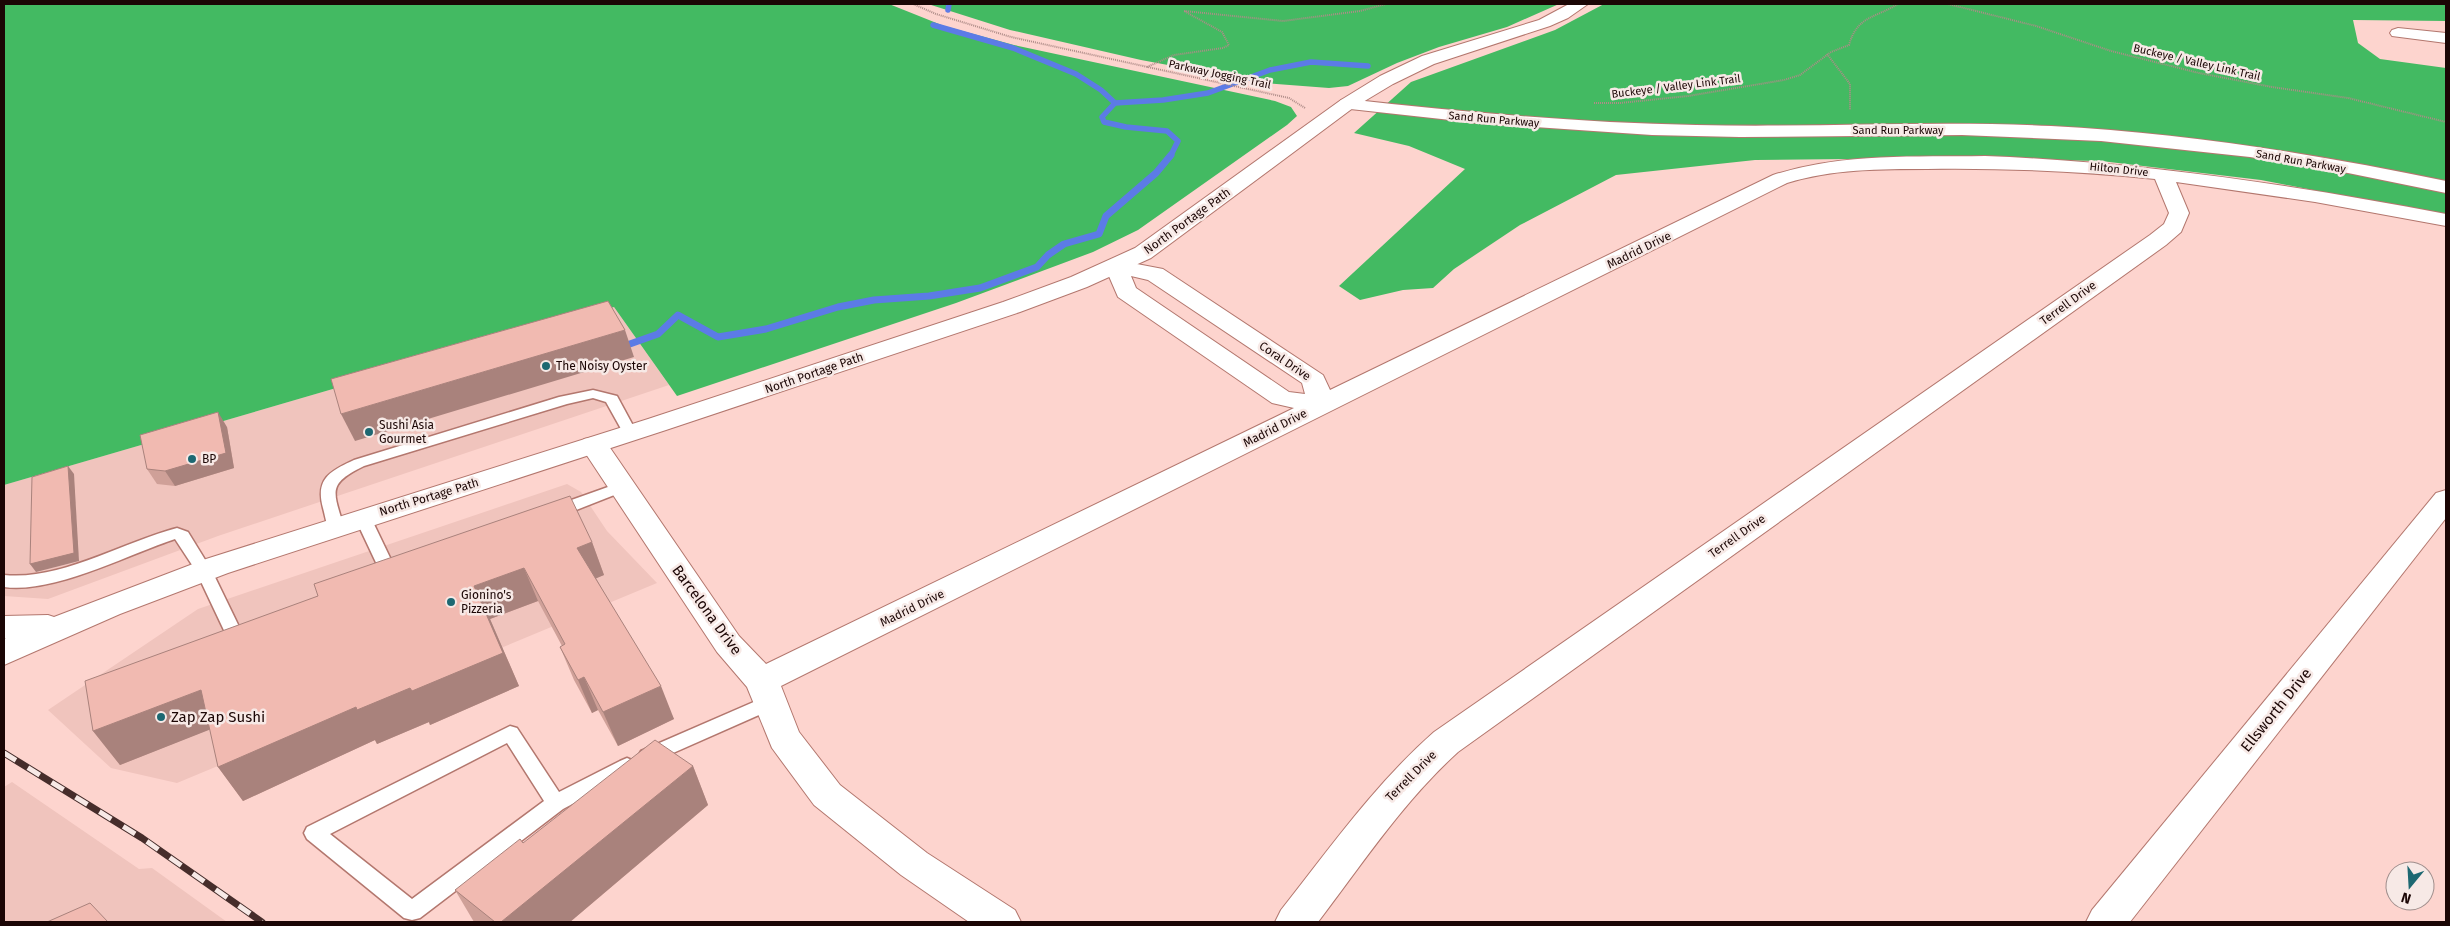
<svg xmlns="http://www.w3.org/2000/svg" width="2450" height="926" font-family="'Fira Sans',sans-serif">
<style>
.built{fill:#f0c4bd}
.forest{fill:#43ba62}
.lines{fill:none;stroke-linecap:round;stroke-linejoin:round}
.stream-far1{stroke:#5c7be6;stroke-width:5.5}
.stream{stroke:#5c7be6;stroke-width:7}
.service-casing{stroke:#b3776e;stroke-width:3}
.minor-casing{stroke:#b3776e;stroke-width:2}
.tertiary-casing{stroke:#b3776e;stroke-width:2}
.secondary-casing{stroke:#b3776e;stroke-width:2}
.path{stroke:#ae8c88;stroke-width:2;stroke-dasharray:1 1;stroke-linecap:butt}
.service{fill:#fff;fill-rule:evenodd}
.minor{fill:#fff;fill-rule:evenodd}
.tertiary{fill:#fff;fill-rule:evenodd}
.secondary{fill:#fff;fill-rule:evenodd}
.rail-casing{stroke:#462d2b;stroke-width:7}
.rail{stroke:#f7e9e6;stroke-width:5;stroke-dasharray:14;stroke-linecap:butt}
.wall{fill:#cfa098}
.shaded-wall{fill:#a9827c}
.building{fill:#f1bab1;stroke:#a9827c}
.poi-dot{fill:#1d6872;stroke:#f7e9e6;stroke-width:2}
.labels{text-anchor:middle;stroke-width:5;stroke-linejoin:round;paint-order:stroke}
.far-street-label{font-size:11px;fill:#1b0605;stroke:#f7e9e6}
.street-label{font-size:12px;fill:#1b0605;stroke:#f7e9e6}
.poi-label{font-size:12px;fill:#1b0605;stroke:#f7e9e6;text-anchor:start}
.near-street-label{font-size:15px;fill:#1b0605;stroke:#f7e9e6}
.near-poi-label{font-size:15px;fill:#1b0605;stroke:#f7e9e6;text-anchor:start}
</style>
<rect width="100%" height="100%" fill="#fdd4ce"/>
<g class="built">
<polygon points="614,307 669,385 218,536 48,599 4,596 4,485"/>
<polygon points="567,484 581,492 607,531 657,583 177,783 111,768 48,710 198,609"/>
<polygon points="12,782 139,869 152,868 227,922 4,922 4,787"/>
</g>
<g class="forest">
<polygon points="4,4 889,4 944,26 1014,45 1275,101 1291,107 1297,116 1287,125 1138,230 1093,252 956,303 677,396 614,307 4,485"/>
<polygon points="928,4 1559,4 1507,27 1439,47 1397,63 1348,86 1329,88 1265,83 1141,60 1010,30"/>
<polygon points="1604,4 2446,4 2446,21 2353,20 2358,43 2380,59 2446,68 2446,216 2261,180 2101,161 1938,158 1755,160 1616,175 1520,225 1454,269 1433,288 1403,290 1360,300 1339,286 1465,169 1409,146 1354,133 1411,82 1555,30"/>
</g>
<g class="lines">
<g class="stream-far1">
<polyline points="948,10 949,4"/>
<polyline points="933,25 1013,48 1076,74 1101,90 1115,103 1102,117 1104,122 1126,127 1167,131 1178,141 1170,157"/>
<polyline points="1115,103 1163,100 1208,93 1270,70 1311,62 1368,66"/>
</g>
<polyline class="stream" points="627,345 658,334 678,315 718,337 766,329 838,307 874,300 929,296 980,288 1037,267 1048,255 1064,244 1099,234 1106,216 1156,173 1171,155"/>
<defs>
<g id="service">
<path d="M593 390 617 396 637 433 635 436H625L606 402 593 398 567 404 364 466C327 484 333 491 344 527L342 531H330C326 524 325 515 323 508 315 479 330 471 354 460L559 397Z"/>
<polygon points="622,482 630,487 627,490 561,516 549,516 547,512 549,508"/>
<polygon points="363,513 369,514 371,518 394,566 401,568 403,572 401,576 395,578 382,575 380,571 355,518 357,514"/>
<path d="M177 528 188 532 212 571 245 639 242 643 236 645 230 643 196 571 175 539C127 555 53 594 4 587V575C60 581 123 542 177 528Z"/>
<polygon points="770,695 777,697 779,702 777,707 655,761 648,764 641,761 638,756 641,751"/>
<path d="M510 726 517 728 559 792 620 761 627 758 634 761 637 766 634 771 563 809 420 918 412 920 404 918 307 839 304 833 307 827ZM507 743 544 801 412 899 330 834Z"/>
</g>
<g id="minor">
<polygon points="2398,28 2446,33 2446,43 2392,36 2390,33 2392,30"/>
<path d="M1985 156C2141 162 2293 185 2446 214V226L2315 202 2176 182 2189 213 2181 232 2166 245 1458 752C1403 802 1363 863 1318 922H1275L1281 910C1330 848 1374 785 1434 732L2150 235 2164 224 2169 213 2155 179C2079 171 2003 168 1927 169 1880 169 1832 169 1787 183L781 686 799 732 840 785 927 853 1015 910 1021 922H969L901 875 814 805 772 748 747 687 717 652 580 445 584 439 594 437 604 439 739 636 766 664 1294 408 1272 403 1118 297 1105 267 1108 262 1116 260 1163 269 1323 375 1330 390 1773 175C1841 153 1914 157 1985 156ZM1131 276 1148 280 1302 383 1305 394 1289 392 1136 288Z"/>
<polygon points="2446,490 2446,518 2130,922 2086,922 2092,910 2436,493"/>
</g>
<path id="tertiary" d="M1347 99C1463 112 1579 123 1696 125 1814 128 1932 120 2051 126 2184 133 2316 154 2446 181V193L2348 173 2250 157 2101 141 1962 135 1740 137 1652 135 1478 123 1341 108 1338 104 1341 100Z"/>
<polygon id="secondary" points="1569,4 1588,4 1568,18 1550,26 1434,64 1393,84 1353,108 1151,258 1087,287 1020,312 666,430 228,573 120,614 4,665 4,639 6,638 4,638 4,616 48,615 54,617 206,559 648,419 1003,302 1071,277 1135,248 1341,100 1380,76 1422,56 1539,20"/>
</defs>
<use href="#service" class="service-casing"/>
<use href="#minor" class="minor-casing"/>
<use href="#tertiary" class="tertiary-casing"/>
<use href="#secondary" class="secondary-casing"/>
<g class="path">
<polyline points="913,4 936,14 1011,37 1289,98 1305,108"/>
<polyline points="1948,4 2036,26 2111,51 2199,73 2272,87 2348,98 2446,122"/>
<polyline points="1827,54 1850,84 1850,110"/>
<polyline points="1147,67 1174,55 1223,48 1229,45 1222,32 1184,11 1283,21 1360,11 1386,4"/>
<path d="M1594 103H1620L1688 96 1784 80 1800 75 1831 52 1849 45C1857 16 1875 18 1898 4"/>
</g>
<use href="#service" class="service"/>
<use href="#minor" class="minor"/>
<use href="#tertiary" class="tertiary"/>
<use href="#secondary" class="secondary"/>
<defs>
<polyline id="rail" points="4,753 142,838 262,922"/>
</defs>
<use href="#rail" class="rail-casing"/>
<use href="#rail" class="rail"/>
</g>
<g class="wall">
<polygon points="227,427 234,468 175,486 157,484 147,469"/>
<polygon points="592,542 604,575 596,578 674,719 618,746 598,710 592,713 574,680 560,647 562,646 538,601 490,619 519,686 430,725 429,722 377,744 375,740 243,801 218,767 210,729 120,765 93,731"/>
<polygon points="693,766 708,805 570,922 474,922 455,890 523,843"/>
</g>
<g class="shaded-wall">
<polygon points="625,330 634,357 355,441 341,414"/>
<polygon points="218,412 227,427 234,468 175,486 165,471"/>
<polygon points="68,466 74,474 79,561 36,572 30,564"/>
<polygon points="592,542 604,575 590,581 577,548"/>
<polygon points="524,568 538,601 490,619 519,686 430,725 429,722 377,744 375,740 243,801 218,767 356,707 474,586"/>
<polygon points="584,677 598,710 592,713 578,680"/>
<polygon points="661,686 674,719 618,746 603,712"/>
<polygon points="201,690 224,724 120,765 93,731"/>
<polygon points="693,766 708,805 570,922 501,922"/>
</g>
<g class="building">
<polygon points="608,301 625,330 341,414 331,379"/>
<polygon points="218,412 226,453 165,471 147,469 140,435"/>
<polygon points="68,466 74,553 30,564 32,477"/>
<polygon points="570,496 592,542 577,548 661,686 603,712 584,677 578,680 560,647 565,644 524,568 474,586 503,653 412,691 410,688 357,710 356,707 218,767 201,690 93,731 85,681 318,596 314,584"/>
<polygon points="655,740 693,766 501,922 495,922 455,890 520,839 523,843"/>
<polygon points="90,903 108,922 47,922"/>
</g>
<g class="poi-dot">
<circle cx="546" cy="366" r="5"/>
<circle cx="369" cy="432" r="5"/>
<circle cx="192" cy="459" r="5"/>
<circle cx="451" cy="602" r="5"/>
<circle cx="161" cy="717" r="5"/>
</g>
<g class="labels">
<g class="far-street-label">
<text transform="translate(2197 62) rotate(13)" y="4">Buckeye / Valley Link Trail</text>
<text transform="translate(1220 74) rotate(12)" y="4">Parkway Jogging Trail</text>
<text transform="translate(1676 86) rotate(-7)" y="4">Buckeye / Valley Link Trail</text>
<text transform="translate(1494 119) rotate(5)" y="4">Sand Run Parkway</text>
<text x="1898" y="134">Sand Run Parkway</text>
<text transform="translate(2301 161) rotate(10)" y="4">Sand Run Parkway</text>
<text transform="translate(2119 169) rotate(6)" y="4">Hilton Drive</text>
</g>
<g class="street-label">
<text transform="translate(1187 221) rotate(-36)" y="4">North Portage Path</text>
<text transform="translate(1639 250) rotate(-26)" y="4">Madrid Drive</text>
<text transform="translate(2068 303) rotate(-36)" y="4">Terrell Drive</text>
<text transform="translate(1285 361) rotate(34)" y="4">Coral Drive</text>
<text transform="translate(814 373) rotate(-19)" y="4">North Portage Path</text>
<text transform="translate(1275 428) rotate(-27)" y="4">Madrid Drive</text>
<text transform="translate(429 497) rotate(-17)" y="4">North Portage Path</text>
<text transform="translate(1737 536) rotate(-35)" y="4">Terrell Drive</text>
<text transform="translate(912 608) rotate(-26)" y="4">Madrid Drive</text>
<text transform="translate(1411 776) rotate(-45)" y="4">Terrell Drive</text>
</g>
<g class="poi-label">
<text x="556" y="370">The Noisy Oyster</text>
<text x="379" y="429">Sushi Asia<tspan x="379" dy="14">Gourmet</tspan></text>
<text x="202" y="463">BP</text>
<text x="461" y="599">Gionino's<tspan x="461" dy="14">Pizzeria</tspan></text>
</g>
<g class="near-street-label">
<text transform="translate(707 610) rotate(54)" y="5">Barcelona Drive</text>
<text transform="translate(2276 710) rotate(-51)" y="5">Ellsworth Drive</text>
</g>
<g class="near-poi-label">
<text x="171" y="722">Zap Zap Sushi</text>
</g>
</g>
<rect width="2450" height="926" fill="none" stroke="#1b0605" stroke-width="10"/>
<g transform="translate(2410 886) rotate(198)"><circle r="24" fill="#f7e9e6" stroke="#9f8e8c"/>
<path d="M0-4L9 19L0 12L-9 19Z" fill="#1d6872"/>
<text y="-8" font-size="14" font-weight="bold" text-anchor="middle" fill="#1b0605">N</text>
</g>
</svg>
